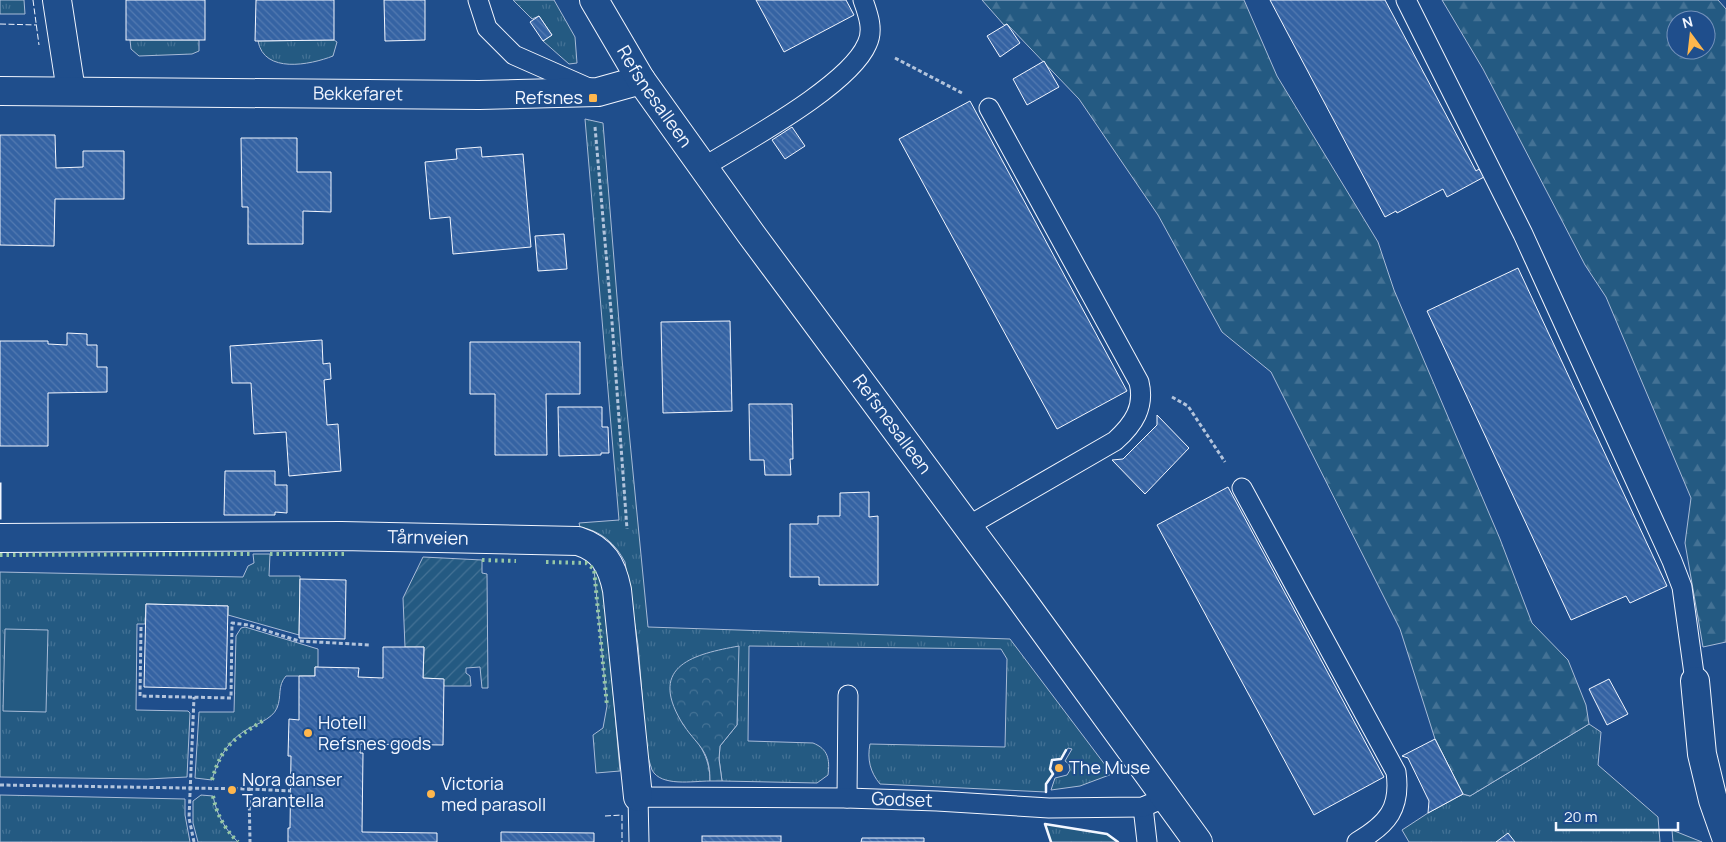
<svg xmlns="http://www.w3.org/2000/svg" width="1726" height="842" font-family="Manrope,sans-serif">
<style>
.grass{fill:url(#grass-tufts);stroke:#a8bbd7}
.forest{fill:url(#forest-firs);stroke:#a8bbd7;fill-rule:evenodd}
.park{fill:url(#park-crowns);stroke:#a8bbd7}
.garden{fill:url(#garden-furrows);stroke:#a8bbd7}
.pitch{fill:#245a82;stroke:#a8bbd7}
.building{fill:url(#building-back-hatch);stroke:#f2f6ff}
.lines{fill:none;stroke-linecap:round;stroke-linejoin:round}
.lane-casing{stroke:#f2f6ff;stroke-width:21}
.street-casing{stroke:#f2f6ff;stroke-width:30}
.secondary-casing{stroke:#f2f6ff;stroke-width:30}
.path{stroke:#b3c4dc;stroke-width:3;stroke-dasharray:4 2.5;stroke-linecap:butt}
.lane{stroke:#1f4e8c;stroke-width:19}
.street{stroke:#1f4e8c;stroke-width:28}
.secondary{stroke:#1f4e8c;stroke-width:28}
.hedge{stroke:#97c8a6;stroke-width:4;stroke-dasharray:2.5 4;stroke-linecap:butt}
.fence{stroke:#f2f6ff;stroke-width:1;stroke-dasharray:6 2.5;stroke-linecap:butt}
.wall{stroke:#f2f6ff;stroke-width:2.5}
.poi-dot{fill:#ffb74d;stroke:#1f4e8c;stroke-width:2}
.labels{text-anchor:middle;stroke-width:4;stroke-linejoin:round;paint-order:stroke}
.street-label{font-size:18px;fill:#f2f6ff;stroke:#1f4e8c}
.poi-label{font-size:18px;fill:#f2f6ff;stroke:#1f4e8c;text-anchor:start}
</style>
<defs>
<pattern id="grass-tufts" width="24" height="20" patternUnits="userSpaceOnUse" patternTransform="scale(1.25)"><rect width="24" height="20" fill="#245a82"/><path d="M3 7l-1-3M5 7V3M7 7l1-3M15 17l-1-3M17 17v-4M19 17l1-3" fill="none" stroke="#447295"/></pattern>
<pattern id="forest-firs" width="22" height="20" patternUnits="userSpaceOnUse" patternTransform="scale(1.25)"><rect width="22" height="20" fill="#245a82"/><path d="M5 1l3.5 6h-7zM16 11l3.5 6h-7z" fill="#447295"/></pattern>
<pattern id="park-crowns" width="20" height="18" patternUnits="userSpaceOnUse" patternTransform="scale(1.25)"><rect width="20" height="18" fill="#245a82"/><path d="M2 6a3 3 0 1 1 6 0M12 15a3 3 0 1 1 6 0" fill="none" stroke="#447295"/></pattern>
<pattern id="garden-furrows" width="10" height="10" patternUnits="userSpaceOnUse" patternTransform="scale(1.25)"><rect width="10" height="10" fill="#245a82"/><path d="M-1 1l2-2M0 10L10 0M9 11l2-2" fill="none" stroke="#447295"/></pattern>
<pattern id="building-back-hatch" width="6" height="6" patternUnits="userSpaceOnUse" patternTransform="scale(1.25)"><rect width="6" height="6" fill="#3563a3"/><path d="M-1 5l2 2M0 0l6 6M5-1l2 2" fill="none" stroke="#537ab1"/></pattern>
</defs>
<rect width="100%" height="100%" fill="#1f4e8c"/>
<g class="grass">
<polygon points="0,0 24,0 25,14 0,14"/>
<polygon points="513,0 554,0 575,37 577,63 569,64 543,41 552,35 539,16 532,19"/>
<polygon points="130,40 199,40 199,51 192,54 139,56 131,49"/>
<path d="M334 40 337 42 333 56C310 65 264 74 258 41Z"/>
<path d="M585 119 603 123 622 359 648 627 1010 639 1112 774 1080 786 1051 790 1055 778 1067 775 1070 770 1069 764 1065 761 1072 749 1068 748 1061 759 1052 760 1050 769 1053 774 1046 784V792L880 784C870 772 867 759 870 744L1005 747 1007 659 1001 649 749 646 748 741 813 743C828 749 830 759 828 775L817 783 722 781 719 759 720 746 737 725 738 646 682 723C698 741 710 756 710 781 693 781 661 787 652 770 650 765 649 759 647 754L638 645 625 562C615 543 601 531 580 527L579 523 619 520Z"/>
<polygon points="253,554 270,554 269,576 300,576 299,635 228,615 228,606 146,604 145,624 137,624 136,710 188,711 190,713 187,777 147,779 0,777 0,572 243,577 248,566 254,563"/>
<polygon points="594,569 599,573 605,599 620,771 596,773 593,735 603,728 607,706"/>
<path d="M245 627 318 649V667H315V676H286C277 686 282 696 277 708 272 720 253 725 243 732 226 743 217 762 212 780L195 778 199 712H234L236 636 241 628Z"/>
<polygon points="1589,724 1601,732 1598,765 1658,817 1660,842 1409,842 1402,830 1428,813 1463,794 1470,796"/>
<polygon points="0,795 185,799 185,815 190,842 0,842"/>
<path d="M201 795 213 796C217 815 224 828 238 842H198L193 823V801Z"/>
<polygon points="1045,824 1107,834 1118,842 1051,842"/>
<polygon points="1672,830 1702,842 1673,842"/>
</g>
<g class="forest">
<polygon points="982,0 1244,0 1277,76 1378,242 1394,290 1500,539 1532,623 1568,660 1586,705 1589,724 1470,796 1463,794 1435,739 1400,629 1271,372 1222,332 1158,215 1079,99 1007,24 1004,25"/>
<path d="M1442 0H1718L1726 9V642L1703 647 1685 543 1691 498 1606 297 1585 265 1483 69ZM1676 20H1706V50H1676Z"/>
</g>
<path class="park" d="M739 646 737 725 720 746 719 759 722 781H710C710 747 696 746 681 721 648 665 695 654 739 646Z"/>
<polygon class="garden" points="423,557 482,560 482,573 487,574 488,688 482,688 480,667 466,668 466,673 470,676 471,686 444,686 443,679 423,678 424,647 405,647 403,598"/>
<polygon class="pitch" points="5,629 48,630 46,712 3,711"/>
<g class="building">
<rect x="126" y="0" width="79" height="40"/>
<polygon points="256,0 334,0 334,40 255,41"/>
<polygon points="384,0 425,0 425,40 385,41"/>
<polygon points="756,0 846,0 854,15 784,52"/>
<polygon points="1270,0 1385,0 1476,171 1479,169 1484,177 1447,197 1443,189 1397,213 1396,211 1385,217"/>
<polygon points="539,16 552,35 543,41 530,22"/>
<polygon points="1007,24 1020,43 1000,57 987,36"/>
<polygon points="1044,61 1059,87 1027,105 1013,79"/>
<polygon points="970,101 1127,391 1057,429 899,139"/>
<polygon points="792,127 805,146 785,159 772,140"/>
<polygon points="0,135 55,135 56,168 83,167 83,151 124,151 124,199 55,199 54,246 0,245"/>
<polygon points="241,138 297,138 297,172 331,172 331,212 303,211 303,244 248,244 248,207 242,207"/>
<polygon points="481,147 482,157 523,154 531,247 453,254 450,217 430,219 425,162 457,159 456,149"/>
<polygon points="564,234 567,269 538,271 535,236"/>
<polygon points="1518,268 1667,586 1630,603 1626,596 1571,620 1427,311"/>
<polygon points="730,321 732,411 663,413 661,322"/>
<polygon points="67,333 87,334 87,345 97,345 97,367 107,367 107,392 48,393 48,446 0,446 0,341 48,341 48,344 67,345"/>
<polygon points="322,340 323,364 330,363 331,379 324,380 327,425 338,424 341,471 289,476 286,432 254,434 251,383 232,383 230,346"/>
<polygon points="470,342 580,342 580,394 546,394 547,455 495,455 495,394 470,394"/>
<polygon points="749,404 792,404 793,459 790,459 791,475 765,475 764,460 750,460"/>
<polygon points="558,407 602,407 602,427 608,427 609,453 601,453 601,455 559,456"/>
<polygon points="1157,415 1189,448 1145,494 1112,460 1123,459 1157,425"/>
<polygon points="225,471 275,471 275,485 287,485 287,513 275,512 275,515 224,515"/>
<rect x="0" y="483" width="1" height="36"/>
<polygon points="1228,487 1384,777 1314,815 1157,525"/>
<polygon points="869,492 869,517 878,516 878,585 819,585 819,577 790,577 790,524 818,524 818,516 840,516 840,493"/>
<polygon points="300,579 346,580 345,639 299,638"/>
<polygon points="146,604 228,606 226,689 144,687"/>
<polygon points="383,647 424,647 423,678 444,679 443,745 360,744 360,753 363,753 362,832 437,833 437,842 288,842 288,828 290,828 291,756 288,756 289,719 299,720 299,676 315,676 315,667 359,668 358,677 383,678"/>
<polygon points="1609,679 1628,714 1607,725 1589,689"/>
<polygon points="1435,739 1463,794 1428,813 1429,801 1408,758 1402,756"/>
<polygon points="501,832 594,833 594,842 501,842"/>
<polygon points="1508,833 1515,842 1496,842"/>
<rect x="702" y="836" width="79" height="6"/>
<polygon points="862,838 924,838 924,842 861,842"/>
</g>
<g class="lines">
<defs>
<g id="lane">
<polyline points="478,0 487,28 514,55 591,89"/>
<polyline points="1406,0 1523,234 1672,561 1682,587 1695,681"/>
<path d="M704 167C744 142 849 86 867 44 874 30 868 14 863 0"/>
<path d="M1242 488 1396 772C1401 808 1388 824 1357 842"/>
<path d="M968 526 1115 441C1134 424 1145 407 1139 382L989 108"/>
<polyline points="847,798 848,695"/>
<polyline points="1143,807 1147,842"/>
<path id="s1" d="M639 842 638 797 847 798 937 801 1049 808 1143 807 1164 798"/>
</g>
<g id="street">
<polyline points="57,0 71,91"/>
<path id="s2" d="M0 91 479 95 598 92 641 80"/>
<path id="s3" d="M0 538 341 536 578 541C603 549 612 565 617 590L638 797"/>
<polyline points="1695,681 1702,754 1713,800 1726,837"/>
</g>
<g id="secondary">
<path id="s4" d="M594 0 641 80 751 234 1017 593 1198 842"/>
</g>
</defs>
<use href="#lane" class="lane-casing"/>
<use href="#street" class="street-casing"/>
<use href="#secondary" class="secondary-casing"/>
<g class="path">
<polyline points="895,58 962,93"/>
<polyline points="595,127 612,322 627,529"/>
<polyline points="1172,397 1188,406 1225,462"/>
<polyline points="141,627 140,696 231,698 232,623 249,625 299,641 370,645"/>
<polyline points="0,785 249,789 250,842"/>
<polyline points="249,789 291,791"/>
<polyline points="194,842 189,818 194,697"/>
</g>
<use href="#lane" class="lane"/>
<use href="#street" class="street"/>
<use href="#secondary" class="secondary"/>
<g class="hedge">
<polyline points="270,554 348,554"/>
<polyline points="0,555 253,554"/>
<polyline points="482,560 516,561"/>
<polyline points="546,562 586,563 594,569 607,706"/>
<path d="M212 780C222 744 235 739 264 720"/>
<path d="M213 796C217 815 224 828 238 842"/>
</g>
<g class="fence">
<polyline points="33,0 39,45"/>
<polyline points="0,24 37,25"/>
<polyline points="605,816 622,815 622,842"/>
</g>
<g class="wall">
<polyline points="1046,792 1046,784 1053,774 1050,769 1052,760 1061,759 1066,750"/>
<polyline points="1051,842 1045,824 1107,834 1118,842"/>
</g>
</g>
<g class="poi-dot">
<rect x="588" y="93" width="10" height="10" rx="2.5"/>
<circle cx="308" cy="733" r="5"/>
<circle cx="1059" cy="768" r="5"/>
<circle cx="232" cy="790" r="5"/>
<circle cx="431" cy="794" r="5"/>
</g>
<g class="labels">
<g class="street-label">
<text dy="6" stroke="none"><textPath href="#s2" startOffset="358">Bekkefaret</textPath></text>
<text dy="6" stroke="none"><textPath href="#s4" startOffset="114">Refsnesalleen</textPath></text>
<text dy="6" stroke="none"><textPath href="#s4" startOffset="519">Refsnesalleen</textPath></text>
<text dy="6" stroke="none"><textPath href="#s3" startOffset="428">Tårnveien</textPath></text>
<text dy="6" stroke="none"><textPath href="#s1" startOffset="309">Godset</textPath></text>
</g>
<g class="poi-label">
<text x="583" y="104" text-anchor="end">Refsnes</text>
<text x="318" y="729">Hotell<tspan x="318" dy="21">Refsnes gods</tspan></text>
<text x="1069" y="774">The Muse</text>
<text x="242" y="786">Nora danser<tspan x="242" dy="21">Tarantella</tspan></text>
<text x="441" y="790">Victoria<tspan x="441" dy="21">med parasoll</tspan></text>
</g>
</g>
<g transform="translate(1691 35) rotate(345)"><circle r="24" fill="#1f4e8c" stroke="#7391ba"/>
<path d="M0-4L9 19L0 12L-9 19Z" fill="#ffb74d"/>
<text y="-8" font-size="14" font-weight="bold" text-anchor="middle" fill="#f2f6ff">N</text>
</g>
<path d="M1556 822v8h122v-8" fill="none" stroke="#f2f6ff" stroke-width="2.5"/>
<text x="1564" y="822" font-size="15" fill="#f2f6ff" stroke="#1f4e8c" stroke-width="4" paint-order="stroke">20 m</text>
</svg>
